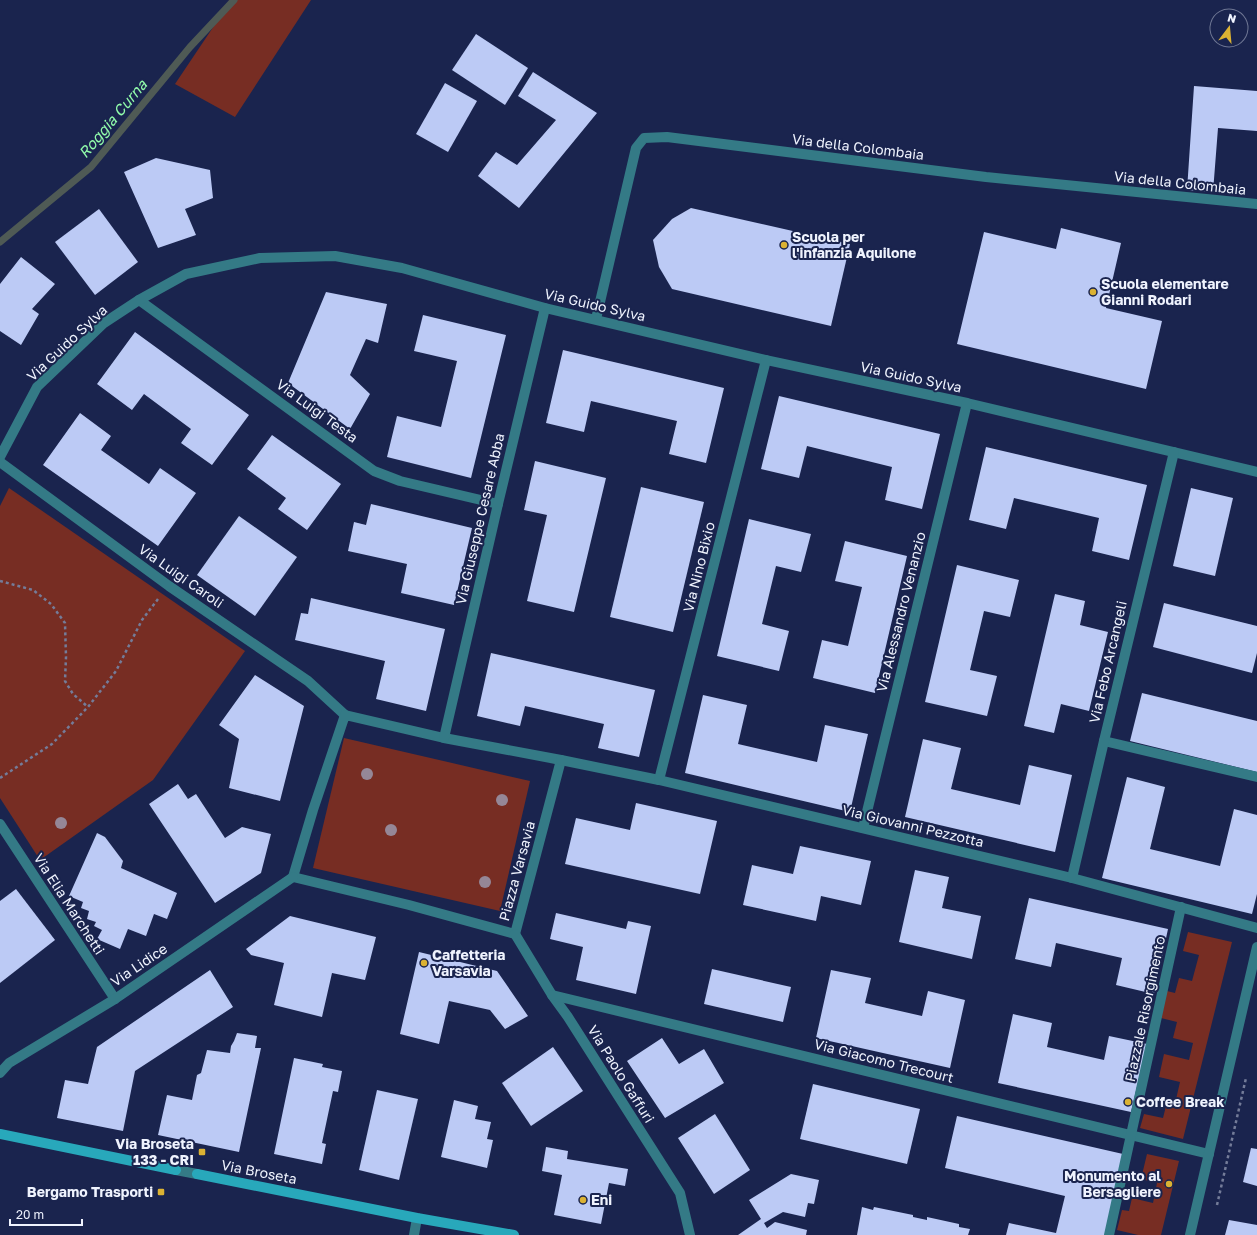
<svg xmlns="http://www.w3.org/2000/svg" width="1257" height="1235" font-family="'Golos Text',sans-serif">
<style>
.green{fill:#772d23}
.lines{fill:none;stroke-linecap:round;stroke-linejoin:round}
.stream{stroke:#4f5a55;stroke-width:7}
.building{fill:#bccaf5}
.path{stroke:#747c99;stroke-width:2.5;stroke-dasharray:3 3;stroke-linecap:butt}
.street{stroke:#347a86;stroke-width:10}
.secondary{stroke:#28a8bb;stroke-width:10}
.tree{fill:#958797}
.poi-dot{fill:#dbb233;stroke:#1a244e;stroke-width:1.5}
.labels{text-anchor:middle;stroke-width:4;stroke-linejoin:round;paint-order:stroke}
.street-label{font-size:14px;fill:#eff3fe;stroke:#1a244e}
.poi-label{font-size:14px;font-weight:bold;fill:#eff3fe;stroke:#1a244e;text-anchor:start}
.water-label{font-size:15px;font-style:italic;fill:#91fcab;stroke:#1a244e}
</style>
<rect width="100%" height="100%" fill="#1a244e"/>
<g class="green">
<polygon points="229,0 311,0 235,117 175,84 228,5"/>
<polygon points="9,488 245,651 153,780 40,860 0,798 0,506"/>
<polygon points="344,738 530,781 500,911 313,868"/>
<polygon points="1188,932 1232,942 1183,1139 1140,1128 1144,1114 1163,1118 1166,1106 1174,1108 1180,1082 1159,1077 1164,1054 1189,1060 1193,1043 1173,1038 1177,1022 1161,1018 1167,991 1175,993 1179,978 1192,981 1199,955 1183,951"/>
<polygon points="1147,1154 1179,1161 1161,1235 1138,1235 1117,1230 1122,1210 1129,1211 1132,1198 1153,1203 1157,1183 1141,1179"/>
</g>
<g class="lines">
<polyline class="stream" points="0,242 91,167 190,47 234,0"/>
</g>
<g class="building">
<polygon points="476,34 528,68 505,105 452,70"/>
<polygon points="533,72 597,113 519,208 478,176 496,152 517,165 556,120 518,96"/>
<polygon points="445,83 477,101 448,152 416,134"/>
<polygon points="1194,86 1257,91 1257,131 1218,128 1213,192 1187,190"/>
<polygon points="156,158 210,170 213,198 185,209 196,235 158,248 124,172"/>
<polygon points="691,208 850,244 831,326 672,289 659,267 653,240 672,219"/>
<polygon points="99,209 138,262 95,295 55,242"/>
<polygon points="1061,228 1121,243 1106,308 1162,321 1146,389 957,344 984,232 1056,249"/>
<polygon points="21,257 55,284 32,309 39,314 21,345 0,331 0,284"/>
<polygon points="326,292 387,304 378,343 366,339 350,375 370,394 350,429 288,383"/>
<polygon points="423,315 506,335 471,478 387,457 397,416 441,427 457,361 414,351"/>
<polygon points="135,332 249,415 212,465 181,443 191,429 144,394 132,410 97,384"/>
<polygon points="563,350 724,388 706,463 669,454 677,421 591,401 584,432 546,423"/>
<polygon points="779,396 940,434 922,509 885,500 892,467 807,446 799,478 761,469"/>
<polygon points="80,413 111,436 101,450 149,484 160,468 196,493 158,546 43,465"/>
<polygon points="272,435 341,484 307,530 278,509 286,498 247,469"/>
<polygon points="986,447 1147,485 1129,560 1092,551 1099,518 1014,498 1006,529 969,520"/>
<polygon points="535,461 606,478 574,612 527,601 547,515 524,510"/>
<polygon points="641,487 704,502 673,632 610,617"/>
<polygon points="1191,488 1233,498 1215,576 1173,566"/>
<polygon points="371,504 472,528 454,605 401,593 407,564 348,551 354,522 366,525"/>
<polygon points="239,516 297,557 255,616 197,575"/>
<polygon points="749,519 811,534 801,572 776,566 762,624 789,631 779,671 717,656"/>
<polygon points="845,541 907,556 875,693 813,678 822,640 848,646 862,587 835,581"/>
<polygon points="957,565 1019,580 1010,617 984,611 970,670 997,676 987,716 925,702"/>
<polygon points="1055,594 1085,601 1080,625 1108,632 1089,711 1061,704 1054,733 1024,726"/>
<polygon points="311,598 445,629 426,711 376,699 385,661 295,640 301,613 308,614"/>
<polygon points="1164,603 1257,626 1257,653 1252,673 1153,647"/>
<polygon points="491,653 655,690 639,757 598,748 604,724 525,706 520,726 477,716"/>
<polygon points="255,675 304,706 280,801 229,788 239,739 219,725"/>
<polygon points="1142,693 1257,721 1257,772 1130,741"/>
<polygon points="703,695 747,705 738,744 817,762 825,725 868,734 850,812 685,773"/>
<polygon points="923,739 961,748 951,789 1020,805 1029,765 1072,775 1055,852 905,817"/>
<polygon points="1127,777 1165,787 1150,849 1220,866 1234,809 1257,815 1257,894 1252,914 1102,878"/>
<polygon points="178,784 188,799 196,794 225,838 242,827 271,834 261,873 215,903 149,804"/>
<polygon points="636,803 717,821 700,894 565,864 576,818 630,830"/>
<polygon points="97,833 105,837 123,861 121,868 177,893 167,919 154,914 146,936 128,929 120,949 97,939 102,930 94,926 96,922 87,919 89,911 81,908 83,902 69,896"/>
<polygon points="800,846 871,861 861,905 821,896 816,921 743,905 752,865 793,874"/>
<polygon points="915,870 949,877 942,908 981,916 972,959 899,942"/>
<polygon points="16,889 55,940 0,983 0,901"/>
<polygon points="1029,898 1168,929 1154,994 1116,985 1122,958 1056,943 1051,967 1015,959"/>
<polygon points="556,913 626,929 628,921 651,926 636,994 576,980 583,947 550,939"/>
<polygon points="290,916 376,937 365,980 332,973 322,1017 274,1005 284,963 251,955 246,949"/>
<polygon points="419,952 497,971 528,1016 505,1029 490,1010 449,1001 439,1044 400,1034"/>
<polygon points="712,969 791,987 783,1022 704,1004"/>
<polygon points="210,970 233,1007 135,1071 123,1131 57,1118 65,1080 88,1084 97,1047"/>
<polygon points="831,970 871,978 865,1003 922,1016 928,991 965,1000 950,1068 816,1038"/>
<polygon points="1013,1014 1052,1023 1047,1047 1104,1060 1109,1036 1147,1044 1131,1112 998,1083"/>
<polygon points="237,1033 257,1036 255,1048 261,1048 239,1152 158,1135 167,1095 192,1100 197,1075 201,1073 207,1050 230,1053 231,1046 234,1041"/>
<polygon points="662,1038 679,1064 704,1049 724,1083 665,1118 627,1061"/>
<polygon points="553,1047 583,1091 531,1126 502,1083"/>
<polygon points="294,1058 323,1064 322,1067 342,1071 338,1092 333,1091 322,1143 326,1144 322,1164 274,1154"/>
<polygon points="813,1084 920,1109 907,1164 800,1139"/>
<polygon points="377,1090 418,1099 399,1180 359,1170"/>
<polygon points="454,1100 478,1106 475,1119 491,1122 487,1139 493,1140 487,1168 441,1157"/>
<polygon points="715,1114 750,1170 714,1194 678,1138"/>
<polygon points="957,1116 1123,1154 1105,1235 1006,1235 1009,1223 1056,1233 1065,1196 945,1168"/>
<polygon points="546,1147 568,1151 567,1159 628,1169 625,1186 609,1183 601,1224 554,1215 562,1175 542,1171"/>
<polygon points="1251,1148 1257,1149 1257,1186 1243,1182"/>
<polygon points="791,1174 819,1180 814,1204 808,1203 805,1217 783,1212 764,1223 767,1228 775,1222 807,1230 806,1235 738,1235 761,1219 749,1200"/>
<polygon points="862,1207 873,1210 874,1207 913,1215 913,1217 927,1220 927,1217 959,1224 959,1227 970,1229 968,1235 857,1235"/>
<polygon points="1229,1220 1257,1225 1257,1235 1225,1235"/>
</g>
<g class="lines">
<g class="path">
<polyline points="0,581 33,590 51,604 65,623 66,657 65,681 73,694 88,707"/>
<polyline points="0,778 52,744 88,707 116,671 142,620 158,599"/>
<polyline points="1217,1205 1246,1078"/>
</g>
<g class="street">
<polyline points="139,300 374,471 400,481 498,504"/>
<polyline points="596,319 636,148 644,138 667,137 986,177 1257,204"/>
<polyline points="0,457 37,387 104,323 139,300 186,274 260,258 335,256 402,268 545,308 766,360 967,403 1257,472"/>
<polyline points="0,462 169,586 308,681 345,715"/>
<polygon points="345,715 444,738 561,760 515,934 409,905 293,877 313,810"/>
<polyline points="444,738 498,504 545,308"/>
<polyline points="1104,741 1257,777"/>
<polyline points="561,760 659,780 1072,878 1257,928"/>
<polyline points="659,780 766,360"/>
<polyline points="0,824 115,999"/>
<polyline points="863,828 967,403"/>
<polyline points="1072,878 1104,741 1174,452"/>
<polyline points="515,934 552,995 568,1017 680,1193 690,1235"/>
<polyline points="552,995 1209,1154"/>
<polyline points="0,1073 9,1063 115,999 293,877"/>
<polyline points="176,1170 197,1174"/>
<polyline points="414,1235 417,1218"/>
<polyline points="1109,1235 1181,907"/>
<polyline points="1190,1235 1257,947"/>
</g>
<g class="secondary">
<polyline points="0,1134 176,1170"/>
<polyline points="197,1174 417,1218 514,1235"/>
</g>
</g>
<g class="tree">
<circle cx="367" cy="774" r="6"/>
<circle cx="502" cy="800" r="6"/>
<circle cx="61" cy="823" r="6"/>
<circle cx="391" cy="830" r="6"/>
<circle cx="485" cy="882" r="6"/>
</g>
<g class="poi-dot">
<circle cx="784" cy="245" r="4"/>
<circle cx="1093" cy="292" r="4"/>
<circle cx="424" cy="963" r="4"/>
<circle cx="1128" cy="1102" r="4"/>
<rect x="198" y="1148" width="8" height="8" rx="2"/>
<circle cx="1169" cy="1184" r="4"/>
<rect x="157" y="1188" width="8" height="8" rx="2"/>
<circle cx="583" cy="1200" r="4"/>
</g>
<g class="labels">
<g class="street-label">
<text transform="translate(858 147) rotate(7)" y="5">Via della Colombaia</text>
<text transform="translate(1180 183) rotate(6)" y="5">Via della Colombaia</text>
<text transform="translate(595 305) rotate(13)" y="5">Via Guido Sylva</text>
<text transform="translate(67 343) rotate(-43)" y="5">Via Guido Sylva</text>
<text transform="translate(911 377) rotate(12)" y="5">Via Guido Sylva</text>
<text transform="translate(317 411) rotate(36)" y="5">Via Luigi Testa</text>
<text transform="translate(480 519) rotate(-77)" y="5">Via Giuseppe Cesare Abba</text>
<text transform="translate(699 567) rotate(-76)" y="5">Via Nino Bixio</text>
<text transform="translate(181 576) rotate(35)" y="5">Via Luigi Caroli</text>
<text transform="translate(901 612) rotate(-76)" y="5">Via Alessandro Venanzio</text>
<text transform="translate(1108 662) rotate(-77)" y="5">Via Febo Arcangeli</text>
<text transform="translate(913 826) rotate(13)" y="5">Via Giovanni Pezzotta</text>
<text transform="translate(517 871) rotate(-75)" y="5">Piazza Varsavia</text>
<text transform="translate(69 904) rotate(57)" y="5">Via Elia Marchetti</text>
<text transform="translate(139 965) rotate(-34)" y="5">Via Lidice</text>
<text transform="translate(1145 1009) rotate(-78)" y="5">Piazzale Risorgimento</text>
<text transform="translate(884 1061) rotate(14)" y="5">Via Giacomo Trecourt</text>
<text transform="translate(621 1074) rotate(58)" y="5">Via Paolo Gaffuri</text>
<text transform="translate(259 1172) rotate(11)" y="5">Via Broseta</text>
</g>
<g class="poi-label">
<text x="792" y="242">Scuola per<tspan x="792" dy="16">l'infanzia Aquilone</tspan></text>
<text x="1101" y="289">Scuola elementare<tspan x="1101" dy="16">Gianni Rodari</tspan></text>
<text x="432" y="960">Caffetteria<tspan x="432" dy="16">Varsavia</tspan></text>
<text x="1136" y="1107">Coffee Break</text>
<text x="194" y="1149" text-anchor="end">Via Broseta<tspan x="194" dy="16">133 - CRI</tspan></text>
<text x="1161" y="1181" text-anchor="end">Monumento al<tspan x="1161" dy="16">Bersagliere</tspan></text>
<text x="153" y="1197" text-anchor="end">Bergamo Trasporti</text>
<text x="591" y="1205">Eni</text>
</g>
<g class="water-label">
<text transform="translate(113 119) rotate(-50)" y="5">Roggia Curna</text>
</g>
</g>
<g transform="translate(1229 28) rotate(16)"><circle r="19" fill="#1a244e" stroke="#6f7794"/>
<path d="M0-3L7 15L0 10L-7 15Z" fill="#dbb233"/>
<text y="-6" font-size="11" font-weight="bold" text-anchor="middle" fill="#eff3fe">N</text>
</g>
<path d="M10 1219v6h72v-6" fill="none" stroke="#eff3fe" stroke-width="2"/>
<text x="16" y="1219" font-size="12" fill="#eff3fe" stroke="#1a244e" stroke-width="3" paint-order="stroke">20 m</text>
</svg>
